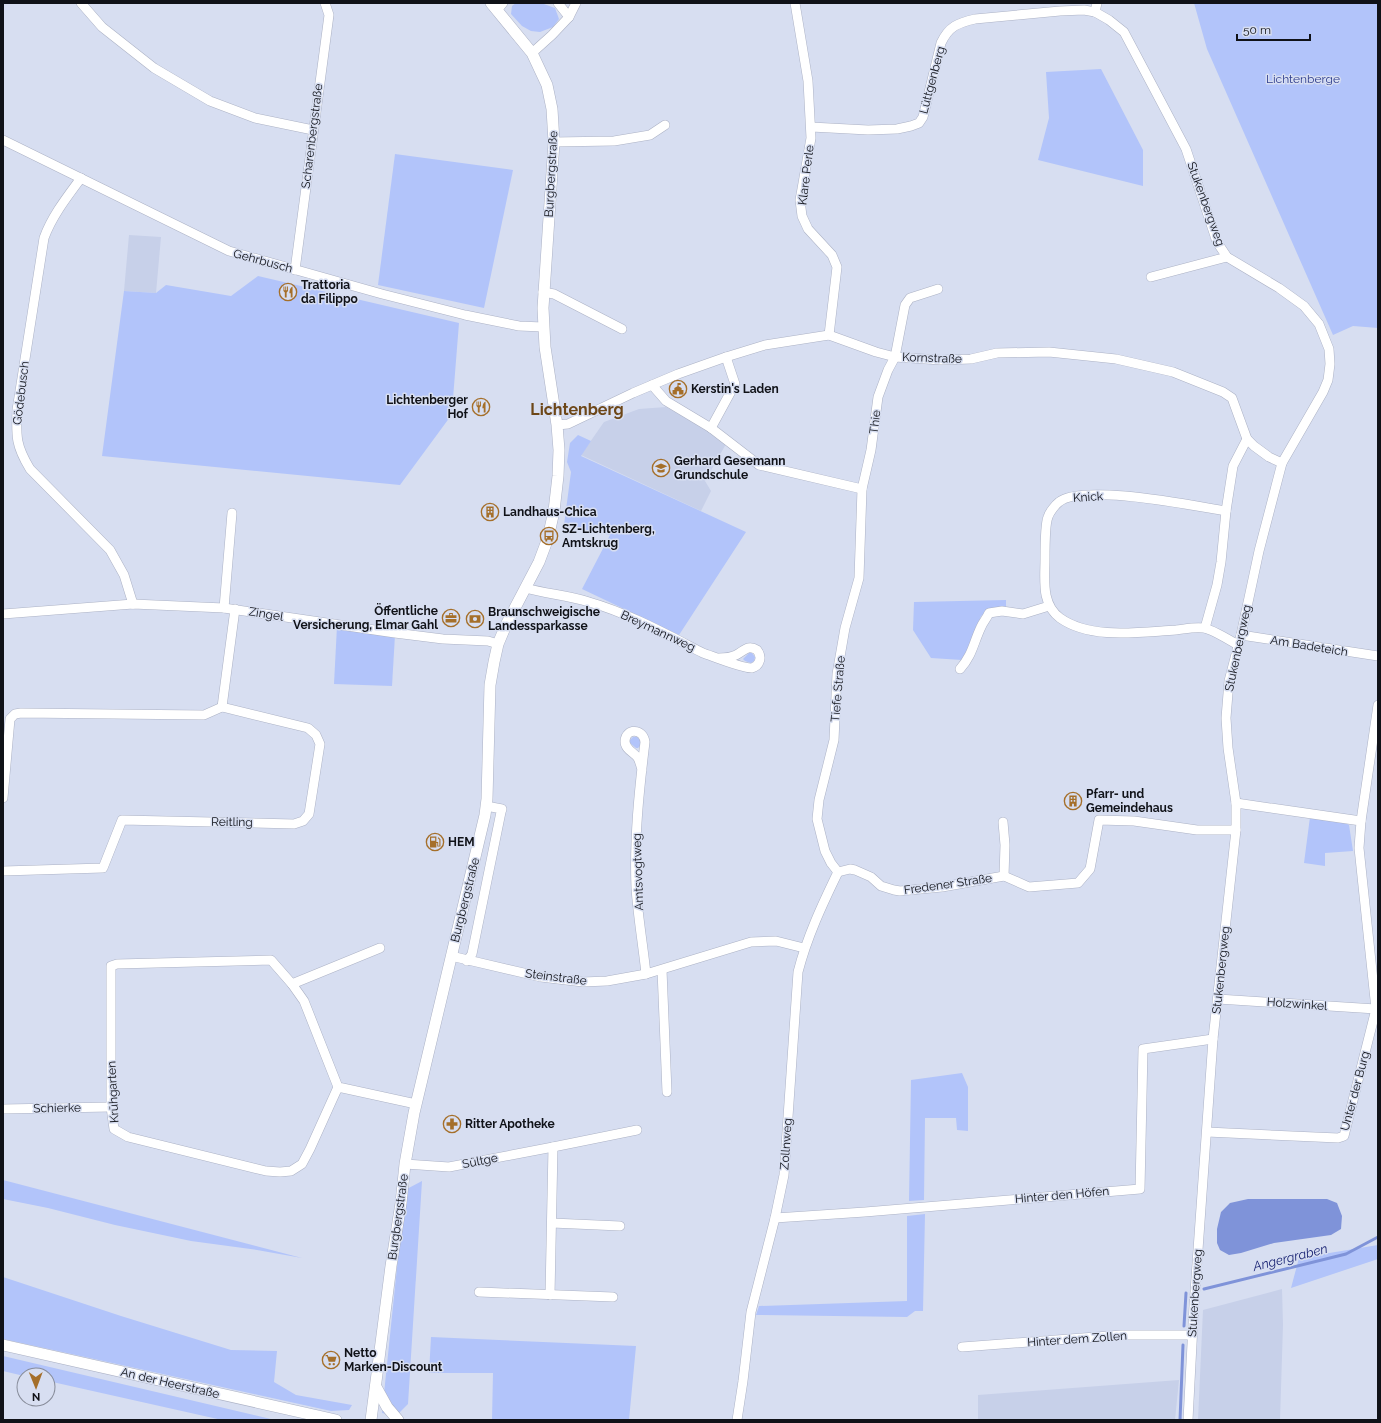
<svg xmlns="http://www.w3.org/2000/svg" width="1381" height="1423" font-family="Raleway,sans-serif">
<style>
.built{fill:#c7d0e9}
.green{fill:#b2c4fa}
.water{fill:#7f93d9}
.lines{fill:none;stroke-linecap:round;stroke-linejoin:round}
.stream{stroke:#7f93d9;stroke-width:3}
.minor-casing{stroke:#acb2c5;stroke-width:10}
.tertiary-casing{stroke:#acb2c5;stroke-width:12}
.minor{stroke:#fff;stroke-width:9}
.tertiary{stroke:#fff;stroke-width:11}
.labels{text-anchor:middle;stroke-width:3;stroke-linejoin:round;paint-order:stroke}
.park-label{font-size:12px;fill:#2c3b8d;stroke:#d7def1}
.street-label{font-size:12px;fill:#101218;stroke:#d7def1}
.poi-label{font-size:12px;font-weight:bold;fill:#101218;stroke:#d7def1;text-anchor:start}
.water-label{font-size:13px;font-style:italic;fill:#1a2474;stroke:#d7def1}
.district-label{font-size:16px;font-weight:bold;fill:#6d4718;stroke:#d7def1}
</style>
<rect width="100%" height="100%" fill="#d7def1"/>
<g class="built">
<polygon points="129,235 161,237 156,293 124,291"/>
<polygon points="666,407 712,432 726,444 705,481 711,491 701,511 581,455 604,422 639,409"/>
<polygon points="1282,1289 1283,1325 1280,1420 1198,1420 1203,1310"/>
<polygon points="1179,1380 1175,1420 978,1420 978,1395"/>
</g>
<g class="green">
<polygon points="516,3 541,3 555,8 559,19 553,27 540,32 531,31 522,26 511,14 512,6"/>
<polygon points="1194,3 1378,3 1378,328 1353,326 1333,335 1207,49"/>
<polygon points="1101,69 1143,150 1143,186 1038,160 1049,118 1046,72"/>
<polygon points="395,154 513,170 484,308 378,285"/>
<polygon points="258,276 459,323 452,411 451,411 450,417 400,485 102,456 124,291 156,293 166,285 231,296"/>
<polygon points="578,435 591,441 581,456 746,532 679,635 582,589 610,535 564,525 571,472 567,462 570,443"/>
<polygon points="1006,600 1006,608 992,609 981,616 969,649 962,660 931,658 913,630 914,602"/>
<polygon points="337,626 395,635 392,686 334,684"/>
<polygon points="749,653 752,653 755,657 754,661 751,663 745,661 743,659"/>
<polygon points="633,737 637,737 640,740 640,746 638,748 636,748 630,743 630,740"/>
<polygon points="1310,817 1343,822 1349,825 1353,851 1325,853 1325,866 1304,863"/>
<polygon points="962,1073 968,1087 968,1131 957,1130 956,1118 925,1118 924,1200 909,1201 911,1080"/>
<polygon points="3,1180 302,1258 257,1250 191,1241 115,1225 48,1208 3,1199"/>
<polygon points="422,1181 408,1404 396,1416 382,1413 405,1190"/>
<polygon points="925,1214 923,1311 915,1311 907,1317 756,1315 759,1306 907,1301 907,1216"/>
<polygon points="1378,1245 1378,1259 1291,1288 1299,1258"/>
<polygon points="3,1277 121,1316 231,1350 277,1351 274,1382 296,1395 352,1405 349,1410 331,1411 3,1339"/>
<polygon points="431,1337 636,1346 629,1420 492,1420 493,1373 429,1373"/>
<polygon points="3,1356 275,1420 222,1420 48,1381 48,1375 24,1376 3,1371"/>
</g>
<polygon class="water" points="1248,1199 1327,1199 1337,1203 1342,1216 1341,1229 1331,1235 1274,1243 1241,1253 1229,1255 1220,1250 1217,1243 1217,1229 1221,1212 1230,1203"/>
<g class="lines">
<g class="stream">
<polyline points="1204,1289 1346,1254 1378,1237"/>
<polyline points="1184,1326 1186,1293"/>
<polyline points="1180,1420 1183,1345"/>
</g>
<defs>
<g id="minor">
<polyline points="81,3 102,27 154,68 210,101 255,118 313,130"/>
<polyline points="558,3 569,17"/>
<polyline points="795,3 808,81 811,138 800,200 802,216 808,229 832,255 837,267 829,335"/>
<polyline points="1097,3 1095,12 1109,20 1124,32 1186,149 1217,242 1227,257 1279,288 1304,306 1319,324 1329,349 1330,364 1328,380 1323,392 1282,463 1259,551 1241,635 1229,681 1226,718 1228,748 1236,803 1236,830 1213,1039 1194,1306 1188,1420"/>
<polyline points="497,10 503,3"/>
<polyline points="532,53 552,35 569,17 576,3"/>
<path d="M811 127 868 130 897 129 911 126 919 123 923 117 941 43C949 26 958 23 975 19L1060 11 1084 10 1095 12"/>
<polyline points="3,140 229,251 382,294 465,315 519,326 543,327"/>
<polyline points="554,142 614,141 650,135 665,125"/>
<path d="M81 178C67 197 52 216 44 238L17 410C16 437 16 446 30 469L110 550 124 575 133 604"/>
<polyline points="295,270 329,15 325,3"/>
<polyline points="1151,277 1227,257"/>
<polyline points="543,292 554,294 622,329"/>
<polyline points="652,385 666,401 711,428 759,465 862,489"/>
<polyline points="557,425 568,424 633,393 678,374 726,357 765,345 829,335 876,352 895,357 941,360 971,359 997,353 1049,352 1116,359 1173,372 1223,392 1232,398 1247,439 1254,446 1269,457 1282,463"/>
<polyline points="711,428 735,384 726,357"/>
<path d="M526 588C546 594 568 595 589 602 628 613 666 634 703 653 712 656 744 669 752 668 755 667 758 665 759 662 761 658 760 654 757 650 748 644 744 651 736 655 730 658 725 658 719 658"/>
<polyline points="224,608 232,513"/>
<polyline points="3,614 133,604 224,608 395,633 443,639 488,641 498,644"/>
<polyline points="1205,628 1217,585 1221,562 1226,511"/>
<polyline points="1241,635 1378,656"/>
<path d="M1238 645C1231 641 1210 628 1203 628 1194 627 1185 629 1176 630 1140 632 1091 640 1060 618 1041 604 1045 580 1045 559 1045 551 1045 524 1048 517 1049 513 1055 505 1059 502 1082 483 1194 506 1226 511L1233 466 1247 439"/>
<path d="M960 669C973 654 973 644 981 627 983 622 987 618 989 613L1002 611 1023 614 1049 606"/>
<polyline points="222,707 235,609"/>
<path d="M642 770C641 766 640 762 638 758 634 752 625 750 625 741 626 728 643 728 645 742 639 791 634 839 636 888 638 917 643 945 646 974"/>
<polyline points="3,798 10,719 15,714 21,713 204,715 222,707 308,728 316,735 320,744 309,814 303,821 294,824 122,820 103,868 3,871"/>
<polyline points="1361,821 1378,705"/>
<polyline points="1003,822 1005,845 1004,876"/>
<polyline points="838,872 831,863 825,851 817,819 819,800 834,740 837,674 845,628 859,578 862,489 871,450 878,397 888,370 895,357 905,305 910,298 938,289"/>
<polyline points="838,872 850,869 855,870 871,877 881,886 894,890 900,891 942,887 1004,876 1029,887 1078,883 1090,869 1099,820 1134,821 1197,830 1236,830"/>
<polyline points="451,956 541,977 583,982 607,981 646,974 751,942 776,941 804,948"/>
<polyline points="467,961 472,954 501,812 502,809 486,806"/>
<polyline points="662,970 667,1092"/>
<polyline points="292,984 380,948"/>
<polyline points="1218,999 1376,1009"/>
<polyline points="338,1087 310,1149 302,1164 291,1171 280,1172 266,1171 128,1137 114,1129 111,1107 111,966 117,964 271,960 292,984 304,1001 338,1087 416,1104"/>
<polyline points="3,1109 111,1107"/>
<polyline points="1207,1132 1338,1138 1344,1136 1376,1009 1359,848 1361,821 1236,803"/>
<polyline points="405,1164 449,1167 553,1147 637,1130"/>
<polyline points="775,1218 865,1212 1140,1189 1143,1049 1213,1039"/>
<polyline points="552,1223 620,1226"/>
<polyline points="479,1292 613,1297"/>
<polyline points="550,1295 553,1147"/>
<polyline points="962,1347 1122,1335 1192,1335"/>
<path d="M737 1420 743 1381 751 1312 775 1218 784 1175 798 972C807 937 822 905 838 872"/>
</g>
<g id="tertiary">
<polyline points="3,1345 336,1420"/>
<polyline points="376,1387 387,1407 398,1420"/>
<polyline points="371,1420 391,1266 401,1203 405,1164 414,1113 485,815 487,799 490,685 494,662 498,644 506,625 539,562 548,538 554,511 558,476 559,450 557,425 545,347 543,308 554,142 552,109 547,85 532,53 491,3"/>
</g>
</defs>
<use href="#minor" class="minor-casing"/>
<use href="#tertiary" class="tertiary-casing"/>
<use href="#minor" class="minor"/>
<use href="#tertiary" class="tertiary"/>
</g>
<defs>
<symbol id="restaurant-ring" viewBox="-11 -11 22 22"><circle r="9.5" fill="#d7def1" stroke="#a56f2a" stroke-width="1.5"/><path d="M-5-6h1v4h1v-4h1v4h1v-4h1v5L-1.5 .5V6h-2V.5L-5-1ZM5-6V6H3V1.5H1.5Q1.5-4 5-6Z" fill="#a56f2a"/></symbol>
<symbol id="civic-ring" viewBox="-11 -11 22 22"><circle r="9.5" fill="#d7def1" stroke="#a56f2a" stroke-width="1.5"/><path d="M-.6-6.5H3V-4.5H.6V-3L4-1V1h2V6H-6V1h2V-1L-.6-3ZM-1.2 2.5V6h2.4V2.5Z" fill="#a56f2a"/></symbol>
<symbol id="school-ring" viewBox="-11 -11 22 22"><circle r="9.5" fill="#d7def1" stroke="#a56f2a" stroke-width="1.5"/><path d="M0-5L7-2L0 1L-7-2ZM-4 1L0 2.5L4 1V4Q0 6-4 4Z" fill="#a56f2a"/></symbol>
<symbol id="building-ring" viewBox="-11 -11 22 22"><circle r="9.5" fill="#d7def1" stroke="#a56f2a" stroke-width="1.5"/><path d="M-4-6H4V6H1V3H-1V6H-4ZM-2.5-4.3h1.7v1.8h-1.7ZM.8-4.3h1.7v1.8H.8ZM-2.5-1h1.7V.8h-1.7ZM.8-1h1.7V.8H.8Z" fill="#a56f2a"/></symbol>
<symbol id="bus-ring" viewBox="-11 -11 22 22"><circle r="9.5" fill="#d7def1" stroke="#a56f2a" stroke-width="1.5"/><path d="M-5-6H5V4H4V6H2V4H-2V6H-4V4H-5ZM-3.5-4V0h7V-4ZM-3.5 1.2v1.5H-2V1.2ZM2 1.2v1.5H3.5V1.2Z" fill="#a56f2a"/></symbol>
<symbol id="office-ring" viewBox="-11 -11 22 22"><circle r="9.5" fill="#d7def1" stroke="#a56f2a" stroke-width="1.5"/><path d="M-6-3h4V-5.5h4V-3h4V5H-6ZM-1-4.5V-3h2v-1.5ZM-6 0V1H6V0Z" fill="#a56f2a"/></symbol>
<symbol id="bank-ring" viewBox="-11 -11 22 22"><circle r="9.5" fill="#d7def1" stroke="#a56f2a" stroke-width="1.5"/><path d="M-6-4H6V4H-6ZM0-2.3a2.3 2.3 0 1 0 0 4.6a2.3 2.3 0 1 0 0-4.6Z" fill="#a56f2a"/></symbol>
<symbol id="fuel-ring" viewBox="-11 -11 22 22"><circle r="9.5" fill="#d7def1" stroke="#a56f2a" stroke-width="1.5"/><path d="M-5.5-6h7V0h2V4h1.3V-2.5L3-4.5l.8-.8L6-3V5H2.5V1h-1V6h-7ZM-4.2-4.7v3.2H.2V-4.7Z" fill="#a56f2a"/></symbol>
<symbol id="pharmacy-ring" viewBox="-11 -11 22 22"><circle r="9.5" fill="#d7def1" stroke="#a56f2a" stroke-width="1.5"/><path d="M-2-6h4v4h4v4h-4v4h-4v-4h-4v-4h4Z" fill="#a56f2a"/></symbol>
<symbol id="supermarket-ring" viewBox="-11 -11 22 22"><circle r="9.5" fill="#d7def1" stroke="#a56f2a" stroke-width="1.5"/><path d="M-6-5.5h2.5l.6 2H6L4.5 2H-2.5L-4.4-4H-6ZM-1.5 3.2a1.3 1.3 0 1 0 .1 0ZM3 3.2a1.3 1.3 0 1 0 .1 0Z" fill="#a56f2a"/></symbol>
</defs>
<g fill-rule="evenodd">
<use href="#restaurant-ring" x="278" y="282" width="20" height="20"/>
<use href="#civic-ring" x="668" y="379" width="20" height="20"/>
<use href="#restaurant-ring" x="471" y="397" width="20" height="20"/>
<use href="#school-ring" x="651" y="458" width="20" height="20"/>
<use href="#building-ring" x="480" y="502" width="20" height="20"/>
<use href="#bus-ring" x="539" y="526" width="20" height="20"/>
<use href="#office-ring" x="441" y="608" width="20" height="20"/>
<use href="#bank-ring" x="465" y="609" width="20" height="20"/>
<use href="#building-ring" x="1063" y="791" width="20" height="20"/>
<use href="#fuel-ring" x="425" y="832" width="20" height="20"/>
<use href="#pharmacy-ring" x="442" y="1114" width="20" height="20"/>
<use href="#supermarket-ring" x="321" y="1350" width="20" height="20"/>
</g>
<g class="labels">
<g class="park-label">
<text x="1303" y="83">Lichtenberge</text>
</g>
<g class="street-label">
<text transform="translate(932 80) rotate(-75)" y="4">Lüttgenberg</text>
<text transform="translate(312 136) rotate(-83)" y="4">Scharenbergstraße</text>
<text transform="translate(551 174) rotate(-87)" y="4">Burgbergstraße</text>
<text transform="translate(806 175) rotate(-83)" y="4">Klare Perle</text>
<text transform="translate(1206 204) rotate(70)" y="4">Stukenbergweg</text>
<text transform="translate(263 261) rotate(15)" y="4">Gehrbusch</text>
<text transform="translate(932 358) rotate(2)" y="4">Kornstraße</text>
<text transform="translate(21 393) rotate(-83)" y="4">Gödebusch</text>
<text transform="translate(875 422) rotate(-83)" y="4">Thie</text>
<text transform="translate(1088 497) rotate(-4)" y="4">Knick</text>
<text transform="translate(266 614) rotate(9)" y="4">Zingel</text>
<text transform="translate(658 631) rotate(25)" y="4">Breymannweg</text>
<text transform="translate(1309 646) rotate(9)" y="4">Am Badeteich</text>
<text transform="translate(1238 648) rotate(-78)" y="4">Stukenbergweg</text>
<text transform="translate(838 689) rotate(-85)" y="4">Tiefe Straße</text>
<text transform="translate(232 822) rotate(1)" y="4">Reitling</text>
<text transform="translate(638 872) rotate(-92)" y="4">Amtsvogtweg</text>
<text transform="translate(948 884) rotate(-8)" y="4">Fredener Straße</text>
<text transform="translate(465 900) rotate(-76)" y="4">Burgbergstraße</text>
<text transform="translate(1221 970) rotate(-84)" y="4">Stukenbergweg</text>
<text transform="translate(556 977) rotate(7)" y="4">Steinstraße</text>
<text transform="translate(1297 1004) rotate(4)" y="4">Holzwinkel</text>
<text transform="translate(1355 1091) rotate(-75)" y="4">Unter der Burg</text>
<text transform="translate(113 1092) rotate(-93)" y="4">Krühgarten</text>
<text transform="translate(57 1108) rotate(-1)" y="4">Schierke</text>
<text transform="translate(786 1144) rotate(-86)" y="4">Zollnweg</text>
<text transform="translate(480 1161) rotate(-11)" y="4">Sültge</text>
<text transform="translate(1062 1195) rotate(-5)" y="4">Hinter den Höfen</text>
<text transform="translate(398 1217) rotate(-82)" y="4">Burgbergstraße</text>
<text transform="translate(1195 1293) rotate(-86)" y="4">Stukenbergweg</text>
<text transform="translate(1077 1339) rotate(-4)" y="4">Hinter dem Zollen</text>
<text transform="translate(170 1383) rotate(13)" y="4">An der Heerstraße</text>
</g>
<g class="poi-label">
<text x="301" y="289">Trattoria<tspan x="301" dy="14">da Filippo</tspan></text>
<text x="691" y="393">Kerstin's Laden</text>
<text x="468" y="404" text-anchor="end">Lichtenberger<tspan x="468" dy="14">Hof</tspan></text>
<text x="674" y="465">Gerhard Gesemann<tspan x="674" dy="14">Grundschule</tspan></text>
<text x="503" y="516">Landhaus-Chica</text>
<text x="562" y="533">SZ-Lichtenberg,<tspan x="562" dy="14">Amtskrug</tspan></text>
<text x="438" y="615" text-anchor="end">Öffentliche<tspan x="438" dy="14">Versicherung, Elmar Gahl</tspan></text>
<text x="488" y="616">Braunschweigische<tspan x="488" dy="14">Landessparkasse</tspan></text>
<text x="1086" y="798">Pfarr- und<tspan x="1086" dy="14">Gemeindehaus</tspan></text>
<text x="448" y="846">HEM</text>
<text x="465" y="1128">Ritter Apotheke</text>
<text x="344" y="1357">Netto<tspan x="344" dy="14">Marken-Discount</tspan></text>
</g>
<g class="water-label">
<text transform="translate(1290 1257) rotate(-14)" y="5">Angergraben</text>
</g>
<g class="district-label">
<text x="577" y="415">Lichtenberg</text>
</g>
</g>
<rect width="1381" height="1423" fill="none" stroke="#101218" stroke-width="8"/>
<g transform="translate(36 1387) rotate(179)"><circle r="19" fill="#d7def1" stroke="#878c9a"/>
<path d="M0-3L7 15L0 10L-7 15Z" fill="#a56f2a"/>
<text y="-6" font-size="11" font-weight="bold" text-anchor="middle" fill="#101218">N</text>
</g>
<path d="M1237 34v6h73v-6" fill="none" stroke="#101218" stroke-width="2"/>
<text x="1243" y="34" font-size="12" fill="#101218" stroke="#d7def1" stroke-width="3" paint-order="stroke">50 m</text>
</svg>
